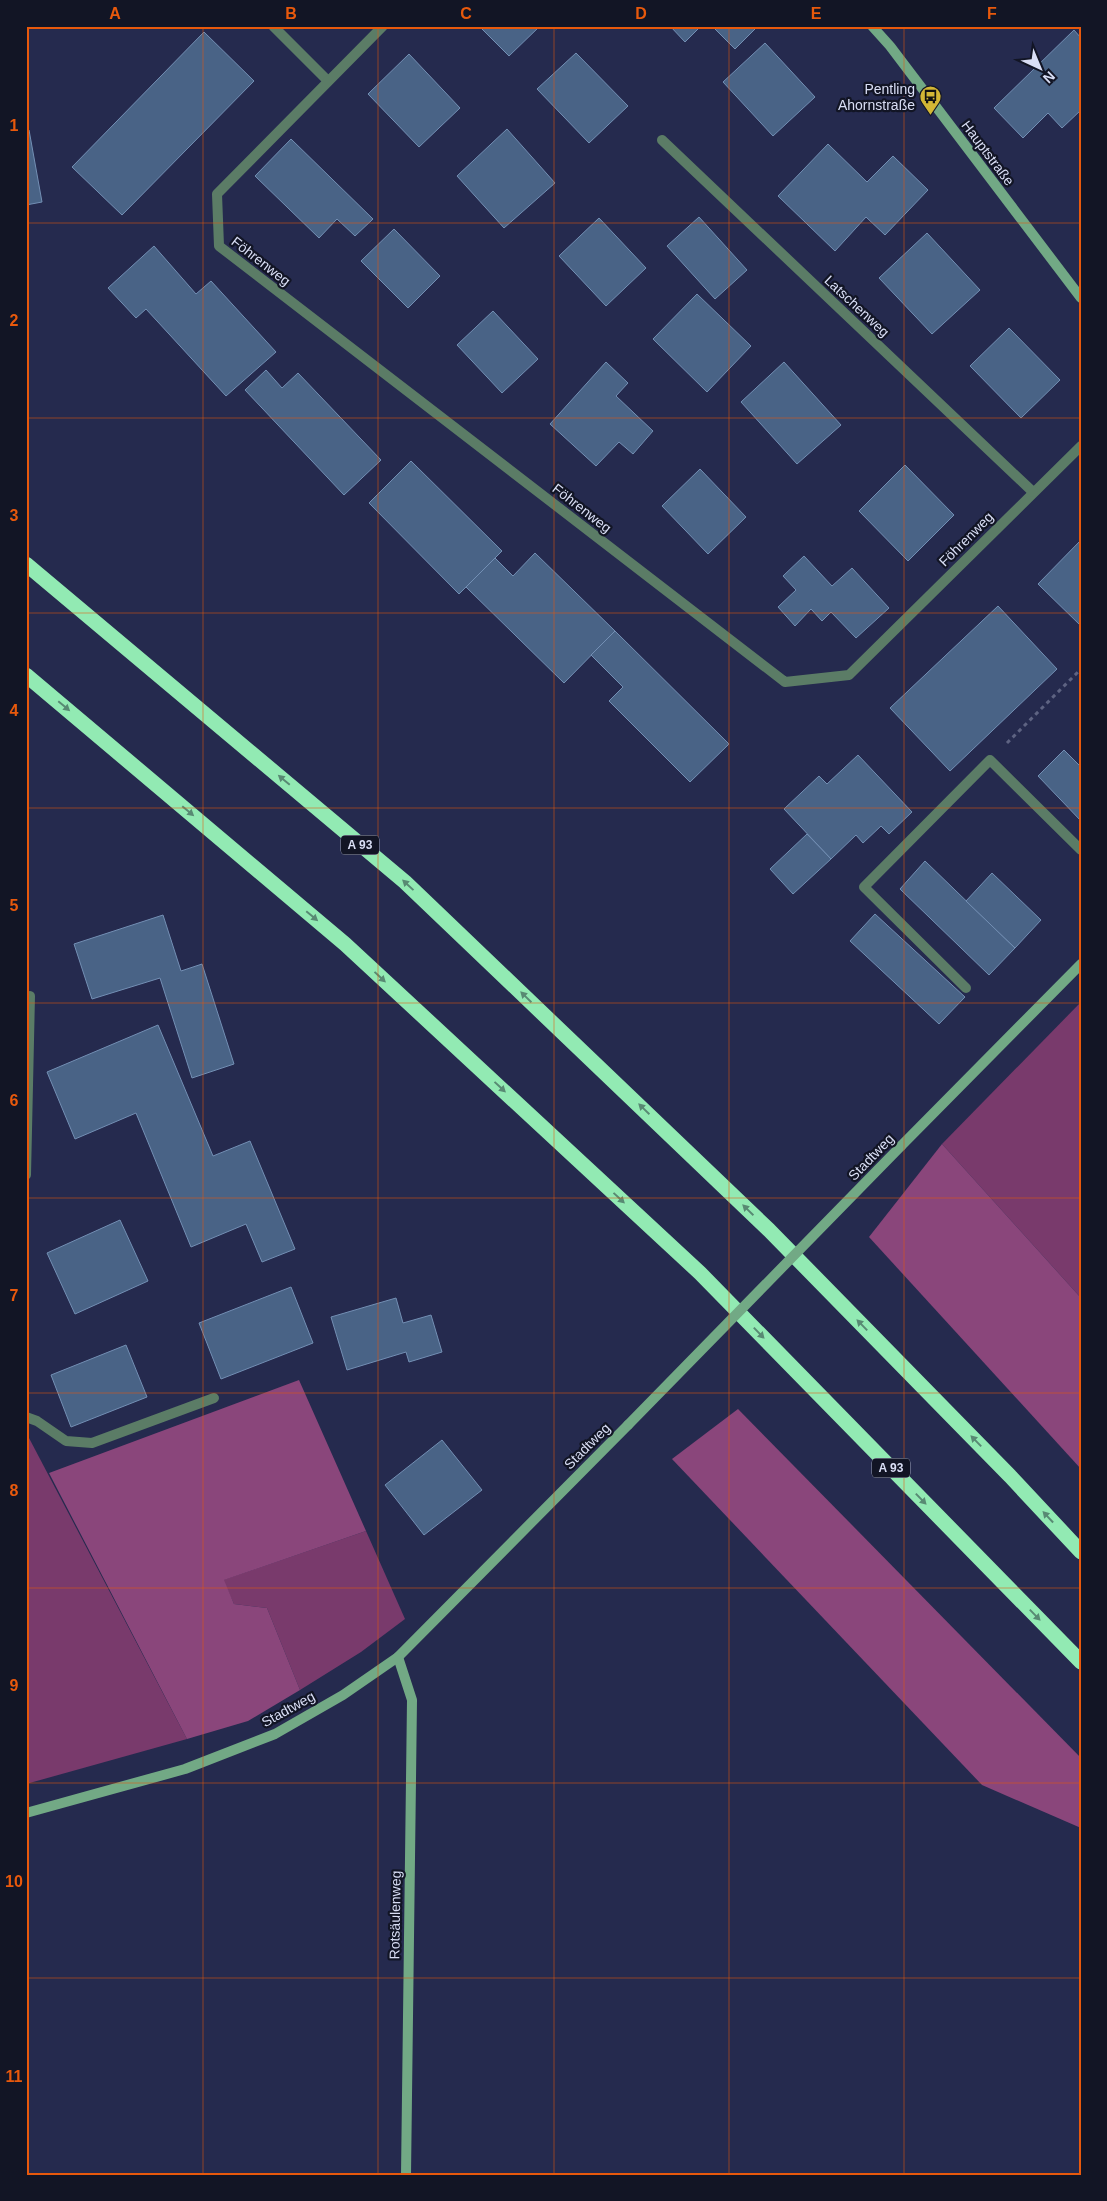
<svg xmlns="http://www.w3.org/2000/svg" width="1107" height="2201" font-family="Arial,sans-serif">
<style>
.green{fill:#793a6c}
.forest{fill:#8a467b}
.building{fill:#496386;stroke:#738fb4}
.lines{fill:none;stroke-linecap:round;stroke-linejoin:round}
.path{stroke:#5e6382;stroke-width:3;stroke-dasharray:4 4;stroke-linecap:butt}
.lane{stroke:#5b7c66;stroke-width:10}
.street{stroke:#5b7c66;stroke-width:10}
.secondary{stroke:#72a985;stroke-width:10}
.highway{stroke:#92eab3;stroke-width:15}
.secondary-bridge{stroke:#72a985;stroke-width:10}
.oneway{fill:#588a73}
.grid{fill:none;stroke:#e8590c;stroke-width:1;stroke-opacity:0.55}
.labels{text-anchor:middle;stroke-width:4.5;stroke-linejoin:round;paint-order:stroke}
.shield{fill:#121525;stroke:#9da2b7;stroke-width:1}
.shield-label{font-size:12px;font-weight:bold;fill:#d9def5}
.poi-label{font-size:14px;fill:#d9def5;stroke:#121525;text-anchor:end}
.street-label{font-size:14px;fill:#d9def5;stroke:#121525}
.neatline{fill:none;stroke:#e8590c;stroke-width:2}
.grid-label{font-size:16px;text-anchor:middle;font-weight:bold;fill:#e8590c}
</style>
<rect width="100%" height="100%" fill="#252a4e"/>
<g class="green">
<polygon points="1081,1002 1081,1298 942,1144"/>
<polygon points="29,1438 187,1739 26,1784 26,1449"/>
<polygon points="366,1531 405,1619 361,1652 300,1690 267,1608 234,1604 223,1580"/>
</g>
<g class="forest">
<polygon points="942,1144 1081,1298 1081,1469 869,1237"/>
<polygon points="299,1380 366,1531 224,1580 234,1604 267,1608 300,1690 248,1721 187,1739 49,1473"/>
<polygon points="738,1409 1081,1758 1081,1828 982,1785 672,1459"/>
</g>
<g class="building">
<polygon points="479,26 540,26 509,56"/>
<polygon points="670,26 701,26 685,42"/>
<polygon points="712,26 758,26 735,49"/>
<polygon points="1074,30 1081,38 1081,110 1062,128 1048,113 1023,138 994,108"/>
<polygon points="204,32 254,81 122,215 72,167"/>
<polygon points="765,43 815,97 773,136 723,82"/>
<polygon points="576,53 628,106 589,143 537,89"/>
<polygon points="409,54 460,108 419,147 368,94"/>
<polygon points="507,129 555,183 504,228 457,176"/>
<polygon points="29,130 42,202 26,205 26,131"/>
<polygon points="291,139 373,219 355,236 337,219 319,238 255,176"/>
<polygon points="828,144 867,182 893,156 928,190 885,235 866,217 835,251 778,196"/>
<polygon points="699,217 747,270 715,299 667,246"/>
<polygon points="599,218 646,268 606,306 559,256"/>
<polygon points="394,229 440,276 408,308 361,261"/>
<polygon points="927,233 980,290 932,334 879,278"/>
<polygon points="154,246 196,294 211,281 276,352 226,396 146,309 136,318 108,288"/>
<polygon points="697,294 751,346 707,392 653,339"/>
<polygon points="493,311 538,359 502,393 457,345"/>
<polygon points="1009,328 1060,380 1021,418 970,366"/>
<polygon points="606,362 628,383 616,396 653,431 633,454 619,442 596,466 550,424"/>
<polygon points="784,362 841,425 797,464 741,402"/>
<polygon points="266,370 282,388 298,373 381,460 344,495 245,390"/>
<polygon points="411,461 502,551 459,594 369,503"/>
<polygon points="905,465 954,515 908,561 859,511"/>
<polygon points="700,469 746,517 708,554 662,506"/>
<polygon points="1081,540 1081,626 1038,584"/>
<polygon points="535,553 615,631 564,683 466,587 495,558 513,576"/>
<polygon points="804,556 832,586 852,568 889,608 856,638 831,612 822,621 811,609 795,626 778,607 796,590 783,576"/>
<polygon points="998,606 1057,669 950,771 890,708"/>
<polygon points="615,631 729,744 690,782 609,701 623,687 591,655"/>
<polygon points="1064,750 1081,767 1081,821 1038,776"/>
<polygon points="858,755 912,812 889,834 881,826 863,843 856,835 831,859 784,809 819,776 827,784"/>
<polygon points="807,834 831,859 793,894 770,869"/>
<polygon points="925,861 1015,948 989,975 900,889"/>
<polygon points="992,873 1041,920 1015,948 966,901"/>
<polygon points="875,914 965,997 939,1024 850,941"/>
<polygon points="163,915 181,971 202,964 234,1064 192,1078 160,978 92,999 74,944"/>
<polygon points="158,1025 213,1156 250,1141 295,1249 262,1262 246,1224 191,1247 136,1113 75,1139 47,1072"/>
<polygon points="120,1220 148,1281 75,1314 47,1253"/>
<polygon points="291,1287 313,1343 221,1379 199,1323"/>
<polygon points="396,1298 403,1323 431,1315 442,1352 409,1362 406,1352 347,1370 331,1317"/>
<polygon points="126,1345 147,1397 71,1427 51,1375"/>
<polygon points="442,1440 482,1490 424,1535 385,1485"/>
</g>
<g class="lines">
<g class="path">
<polyline points="1007,743 1081,669"/>
<polyline points="26,960 27,971"/>
</g>
<g class="lane">
<polyline points="966,988 864,887 990,760 1081,850"/>
<polyline points="26,1417 37,1421 66,1441 92,1443 214,1398"/>
</g>
<g class="street">
<polyline points="273,26 328,81"/>
<polyline points="383,26 217,194 219,246 785,682 849,675 1081,446"/>
<polyline points="662,140 1033,492"/>
<polyline points="26,1175 30,996"/>
</g>
<g class="secondary">
<polyline points="872,26 890,46 1081,298"/>
<polyline points="901,1146 1081,964"/>
<polyline points="398,1657 412,1700 406,2175"/>
<polyline points="26,1813 185,1769 275,1734 343,1695 398,1657 628,1425"/>
</g>
<g class="highway">
<polyline points="26,564 405,882 769,1230 1010,1476 1081,1552"/>
<polyline points="26,675 345,944 700,1273 1081,1662"/>
</g>
<polyline class="secondary-bridge" points="628,1425 901,1146"/>
</g>
<defs><path id="oneway-solid" d="M-6-.8H1V-3.2L6.5 0L1 3.2V.8H-6Z" transform="scale(1.25)"/></defs>
<g class="oneway">
<use href="#oneway-solid" transform="translate(64 706) rotate(40)"/>
<use href="#oneway-solid" transform="translate(284 780) rotate(-140)"/>
<use href="#oneway-solid" transform="translate(188 811) rotate(40)"/>
<use href="#oneway-solid" transform="translate(408 885) rotate(-137)"/>
<use href="#oneway-solid" transform="translate(312 916) rotate(40)"/>
<use href="#oneway-solid" transform="translate(380 977) rotate(43)"/>
<use href="#oneway-solid" transform="translate(526 997) rotate(-136)"/>
<use href="#oneway-solid" transform="translate(500 1087) rotate(43)"/>
<use href="#oneway-solid" transform="translate(644 1109) rotate(-136)"/>
<use href="#oneway-solid" transform="translate(619 1198) rotate(43)"/>
<use href="#oneway-solid" transform="translate(748 1210) rotate(-136)"/>
<use href="#oneway-solid" transform="translate(862 1325) rotate(-134)"/>
<use href="#oneway-solid" transform="translate(759 1333) rotate(46)"/>
<use href="#oneway-solid" transform="translate(976 1441) rotate(-134)"/>
<use href="#oneway-solid" transform="translate(921 1499) rotate(46)"/>
<use href="#oneway-solid" transform="translate(1048 1517) rotate(-133)"/>
<use href="#oneway-solid" transform="translate(1035 1615) rotate(46)"/>
</g>
<path class="grid" d="M203 26V2175M378 26V2175M554 26V2175M729 26V2175M904 26V2175M26 223H1081M26 418H1081M26 613H1081M26 808H1081M26 1003H1081M26 1198H1081M26 1393H1081M26 1588H1081M26 1783H1081M26 1978H1081"/>
<defs>
<symbol id="bus-pin" viewBox="-11 -11 22 30"><path d="M0 17L-7.5 6A9.5 9.5 0 1 1 7.5 6Z" fill="#d3b635" stroke="#121525"/><path d="M-5-6H5V4H4V6H2V4H-2V6H-4V4H-5ZM-3.5-4V0h7V-4ZM-3.5 1.2v1.5H-2V1.2ZM2 1.2v1.5H3.5V1.2Z" fill="#111"/></symbol>
</defs>
<g fill-rule="evenodd">
<use href="#bus-pin" x="918" y="84" width="25" height="34"/>
</g>
<g class="labels">
<g class="shield">
<rect x="341" y="835.5" width="38" height="19" rx="4"/>
<rect x="872" y="1458.5" width="38" height="19" rx="4"/>
</g>
<g class="shield-label">
<text x="360" y="849">A 93</text>
<text x="891" y="1472">A 93</text>
</g>
<g class="poi-label">
<text x="915" y="94">Pentling<tspan x="915" dy="16">Ahornstraße</tspan></text>
</g>
<g class="street-label">
<text transform="translate(988 153) rotate(53)" y="5">Hauptstraße</text>
<text transform="translate(261 261) rotate(38)" y="5">Föhrenweg</text>
<text transform="translate(857 306) rotate(43)" y="5">Latschenweg</text>
<text transform="translate(582 508) rotate(38)" y="5">Föhrenweg</text>
<text transform="translate(966 539) rotate(-45)" y="5">Föhrenweg</text>
<text transform="translate(871 1157) rotate(-46)" y="5">Stadtweg</text>
<text transform="translate(587 1446) rotate(-45)" y="5">Stadtweg</text>
<text transform="translate(288 1709) rotate(-29)" y="5">Stadtweg</text>
<text transform="translate(395 1915) rotate(-89)" y="5">Rotsäulenweg</text>
</g>
</g>
<rect width="1107" height="2201" fill="none" stroke="#121525" stroke-width="55"/>
<g transform="translate(1040 68) rotate(136)" stroke="#121525" stroke-width="4" paint-order="stroke">
<path d="M0-4L9 19L0 12L-9 19Z" fill="#d9def5"/>
<text y="-8" font-size="14" font-weight="bold" text-anchor="middle" fill="#d9def5">N</text>
</g>
<rect x="28" y="28" width="1052" height="2146" class="neatline"/>
<g class="grid-label">
<text x="115" y="19">A</text>
<text x="291" y="19">B</text>
<text x="466" y="19">C</text>
<text x="641" y="19">D</text>
<text x="816" y="19">E</text>
<text x="992" y="19">F</text>
<text x="14" y="131">1</text>
<text x="14" y="326">2</text>
<text x="14" y="521">3</text>
<text x="14" y="716">4</text>
<text x="14" y="911">5</text>
<text x="14" y="1106">6</text>
<text x="14" y="1301">7</text>
<text x="14" y="1496">8</text>
<text x="14" y="1691">9</text>
<text x="14" y="1887">10</text>
<text x="14" y="2082">11</text>
</g>
</svg>
